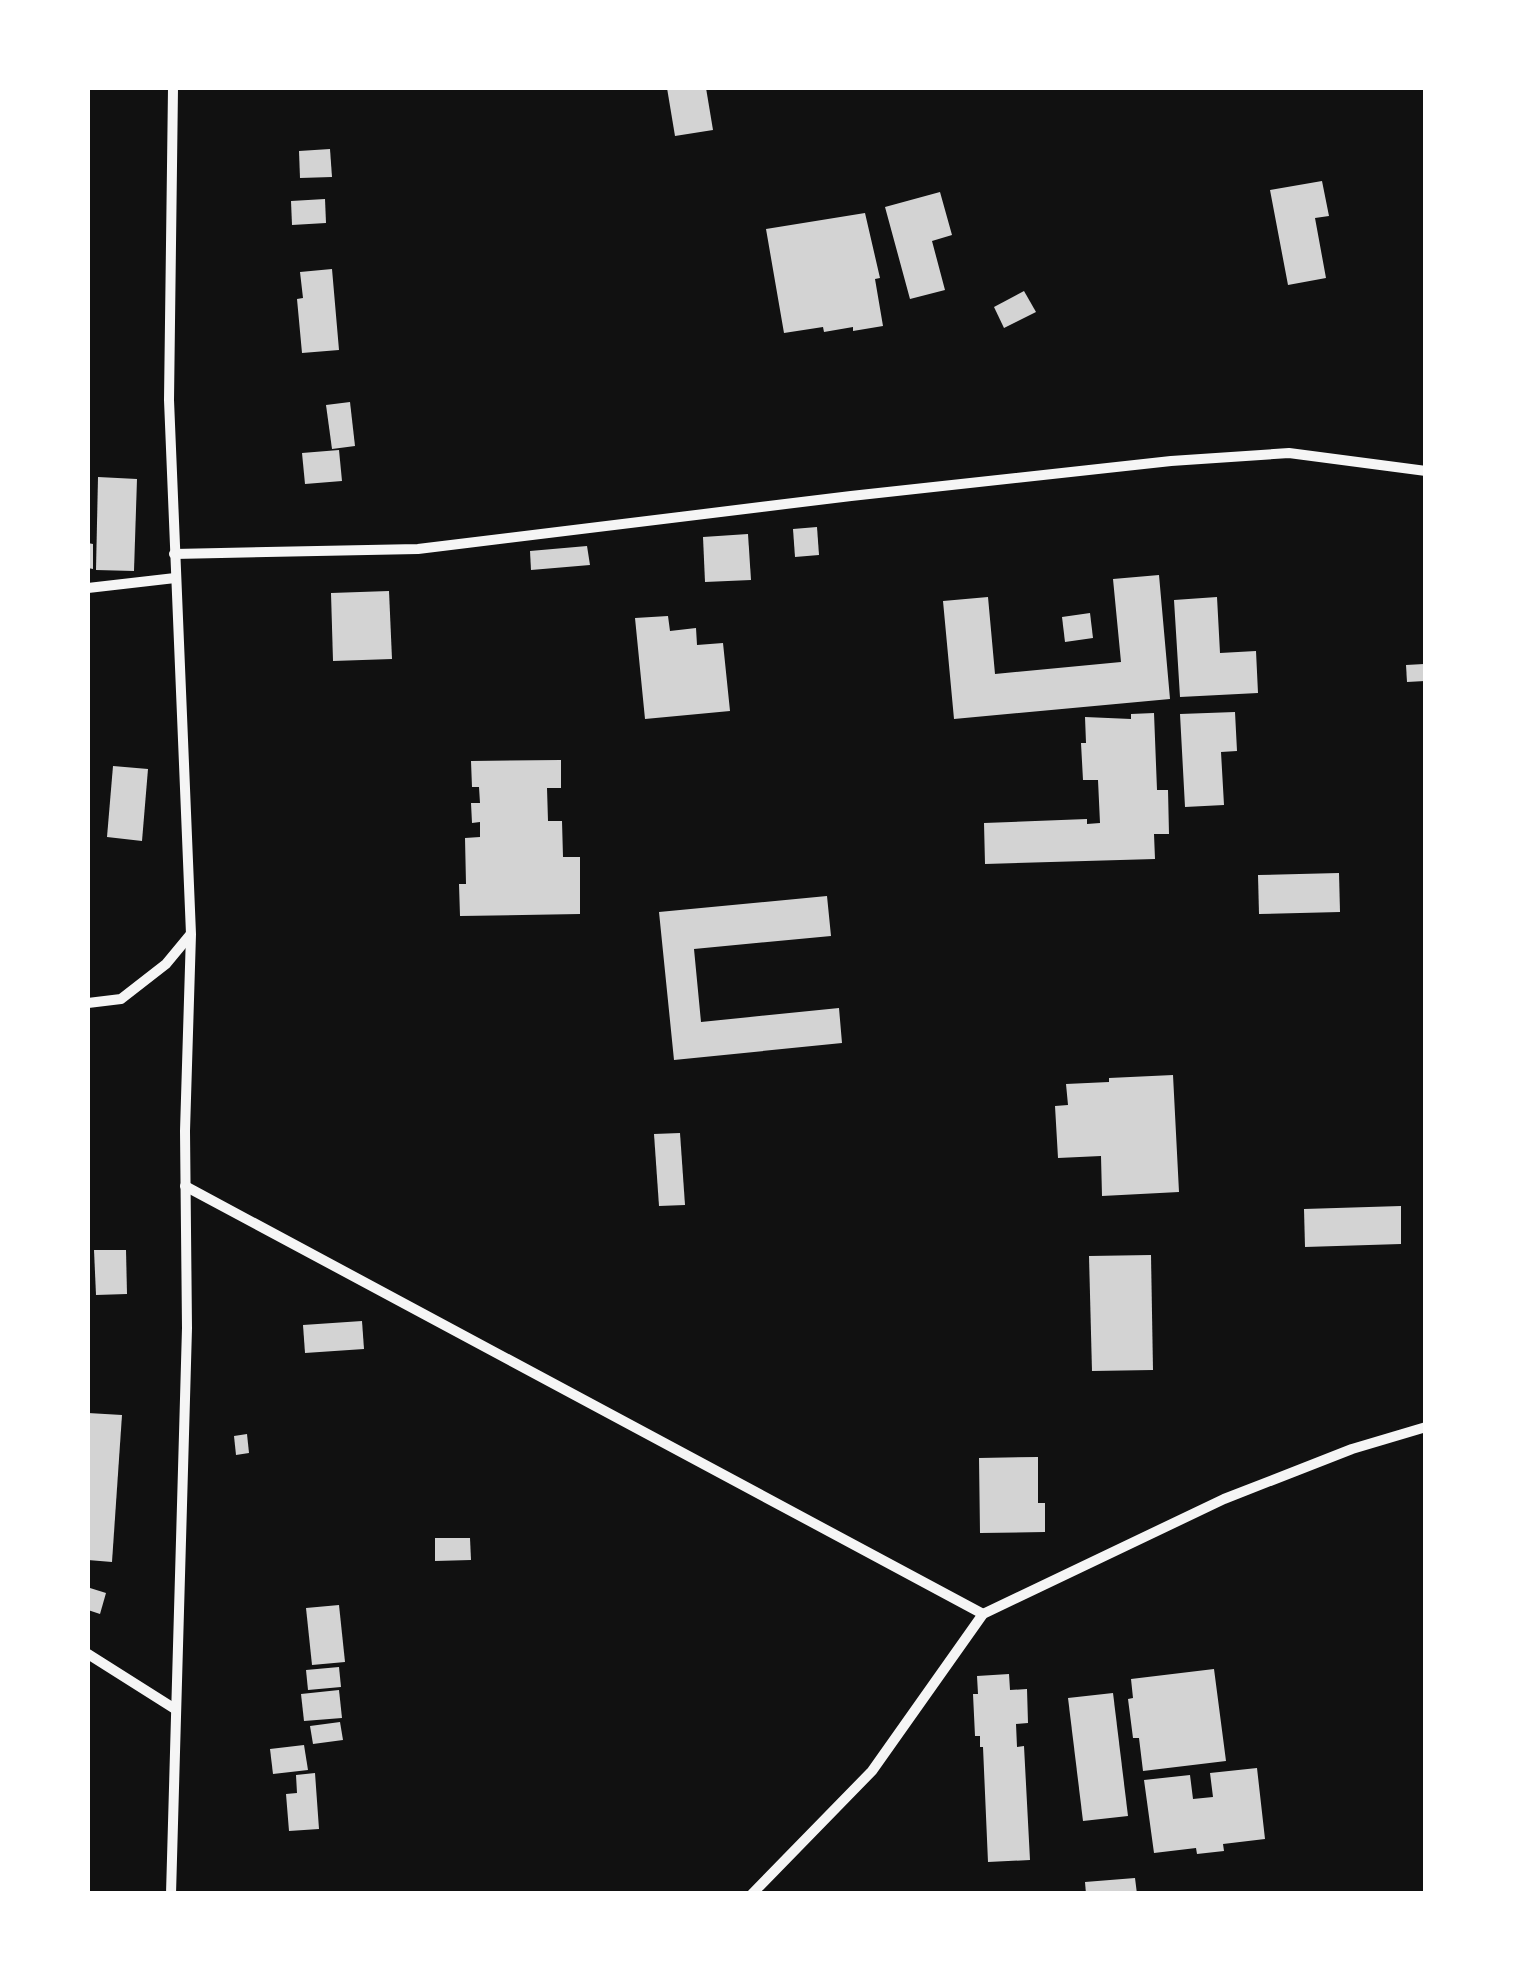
<svg xmlns="http://www.w3.org/2000/svg" width="1513" height="1981" font-family="Commissioner,sans-serif">
<style>
.building{fill:#d3d3d3}
.lines{fill:none;stroke-linecap:round;stroke-linejoin:round}
.minor{stroke:#f5f5f5;stroke-width:10}
</style>
<rect width="100%" height="100%" fill="#111"/>
<g class="building">
<polygon points="667,88 706,88 713,130 675,136"/>
<polygon points="330,149 332,177 300,178 299,151"/>
<polygon points="1322,181 1329,216 1315,218 1326,278 1288,285 1270,190"/>
<polygon points="940,192 952,235 932,241 945,290 910,299 885,207"/>
<polygon points="325,199 326,223 292,225 291,201"/>
<polygon points="865,213 880,278 875,279 883,326 853,331 853,327 824,332 823,327 784,333 766,229"/>
<polygon points="332,269 339,350 302,353 297,299 303,298 300,272"/>
<polygon points="1024,291 1036,312 1004,328 994,307"/>
<polygon points="350,402 355,446 332,449 326,405"/>
<polygon points="339,450 342,481 305,484 302,453"/>
<polygon points="98,477 137,479 134,571 96,570"/>
<polygon points="817,527 819,555 795,557 793,529"/>
<polygon points="748,534 751,580 705,582 703,537"/>
<polygon points="88,543 93,544 93,569 88,568"/>
<polygon points="587,546 590,565 531,570 530,551"/>
<polygon points="1159,575 1170,699 954,719 943,601 988,597 995,674 1121,662 1113,579"/>
<polygon points="389,591 392,659 333,661 331,593"/>
<polygon points="1217,597 1220,653 1256,651 1258,693 1180,697 1174,600"/>
<polygon points="1090,613 1093,638 1065,642 1062,617"/>
<polygon points="668,616 670,631 696,628 697,645 723,643 730,711 645,719 635,618"/>
<polygon points="1424,664 1425,681 1407,682 1406,665"/>
<polygon points="1235,712 1237,751 1221,752 1224,805 1185,807 1180,714"/>
<polygon points="1154,713 1157,790 1168,790 1169,834 1154,834 1155,859 985,864 984,823 1087,819 1087,824 1100,823 1098,780 1083,780 1081,743 1086,743 1085,717 1131,719 1131,714"/>
<polygon points="561,760 561,788 547,788 548,821 562,821 563,857 580,857 580,914 460,916 459,884 466,884 465,838 480,837 480,822 472,823 471,803 480,803 479,787 472,787 471,761"/>
<polygon points="113,766 148,769 142,841 107,837"/>
<polygon points="1339,873 1340,912 1259,914 1258,875"/>
<polygon points="827,896 831,936 694,949 701,1022 839,1008 842,1043 674,1060 659,912"/>
<polygon points="1173,1075 1179,1192 1102,1196 1101,1156 1058,1158 1055,1106 1068,1105 1066,1084 1109,1082 1109,1078"/>
<polygon points="680,1133 685,1205 659,1206 654,1134"/>
<polygon points="1401,1206 1401,1244 1305,1247 1304,1209"/>
<polygon points="94,1250 126,1250 127,1294 96,1295"/>
<polygon points="1151,1255 1153,1370 1092,1371 1089,1256"/>
<polygon points="362,1321 364,1349 305,1353 303,1325"/>
<polygon points="88,1413 122,1415 112,1562 88,1560"/>
<polygon points="247,1434 249,1453 236,1455 234,1436"/>
<polygon points="1038,1457 1038,1503 1045,1503 1045,1532 980,1533 979,1458"/>
<polygon points="435,1538 470,1538 471,1560 435,1561"/>
<polygon points="90,1588 106,1593 100,1614 88,1610"/>
<polygon points="339,1605 345,1662 312,1665 306,1608"/>
<polygon points="339,1667 341,1687 308,1690 306,1670"/>
<polygon points="1214,1669 1226,1761 1143,1771 1139,1738 1133,1738 1128,1699 1133,1698 1131,1679"/>
<polygon points="1009,1674 1010,1690 1027,1689 1028,1723 1016,1724 1017,1747 1024,1746 1030,1860 988,1862 983,1747 980,1747 980,1736 975,1736 973,1694 978,1694 977,1676"/>
<polygon points="339,1690 342,1718 304,1721 301,1694"/>
<polygon points="1113,1693 1128,1816 1083,1821 1068,1698"/>
<polygon points="340,1722 343,1740 313,1744 310,1726"/>
<polygon points="304,1745 308,1770 273,1774 270,1749"/>
<polygon points="1257,1768 1265,1839 1223,1844 1224,1851 1197,1854 1196,1848 1154,1853 1144,1780 1190,1775 1193,1799 1213,1797 1210,1773"/>
<polygon points="315,1773 319,1829 289,1831 286,1794 297,1793 296,1775"/>
<polygon points="1135,1878 1137,1894 1086,1894 1085,1882"/>
</g>
<g class="lines">
<g class="minor">
<polyline points="174,554 418,549 851,496 1171,461 1289,453 1426,471"/>
<polyline points="88,588 175,578"/>
<polyline points="88,1003 121,999 166,964 190,935"/>
<polyline points="185,1186 983,1614"/>
<polyline points="88,1654 175,1709"/>
<polyline points="171,1894 187,1328 185,1131 191,934 169,400 173,88"/>
<polyline points="752,1894 872,1771 983,1614 1224,1499 1352,1449 1426,1427"/>
</g>
</g>
<rect width="1513" height="1981" fill="none" stroke="#ffffff" stroke-width="180"/>
</svg>
